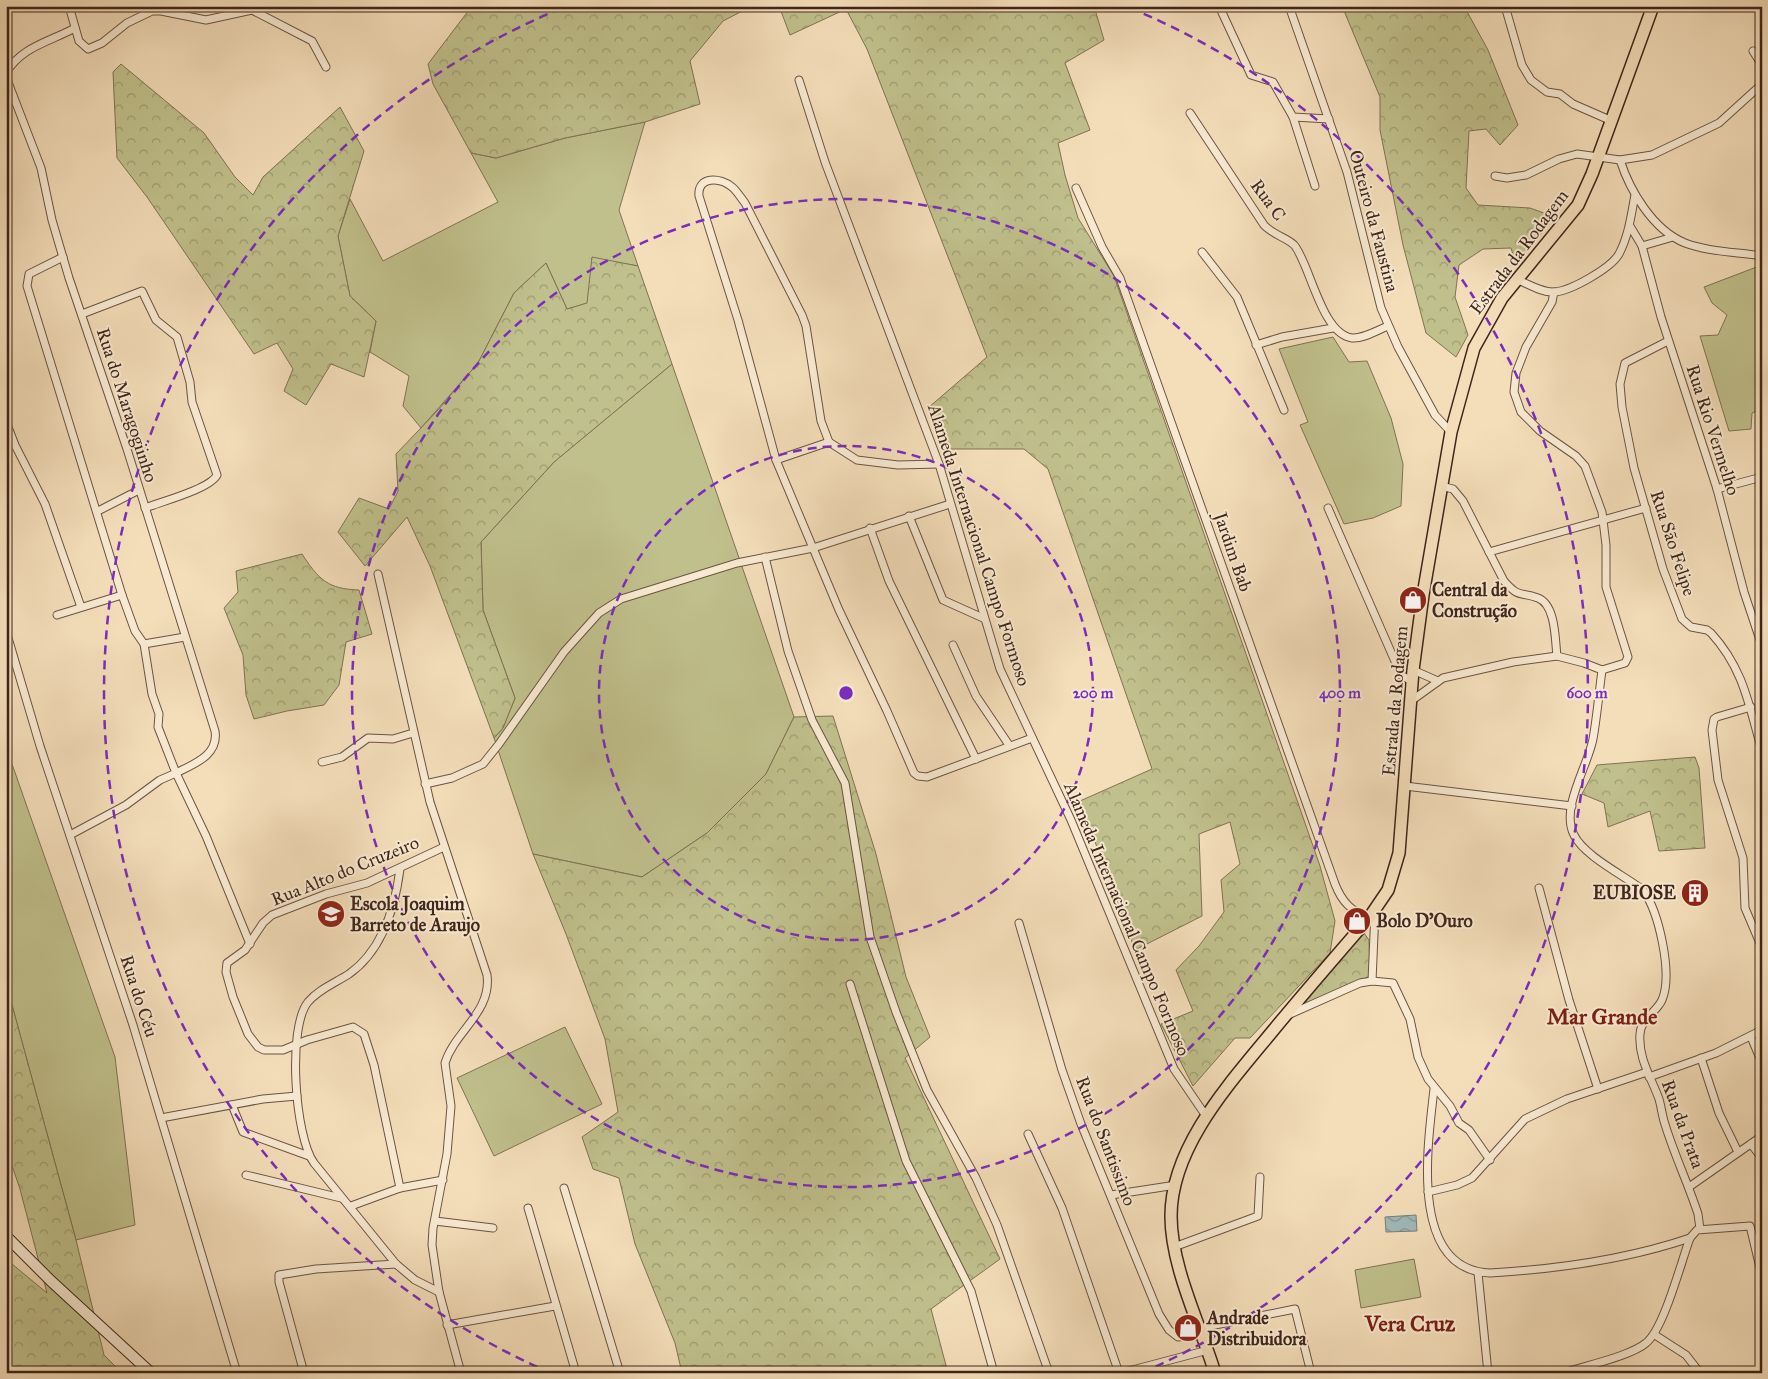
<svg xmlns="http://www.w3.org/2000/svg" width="1768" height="1379" font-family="'IM FELL Great Primer',serif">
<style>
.green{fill:#c0c08c;stroke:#807254}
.forest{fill:url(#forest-crowns);stroke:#807254}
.water{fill:url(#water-waves);stroke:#797e7a}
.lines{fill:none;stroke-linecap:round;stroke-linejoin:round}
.street-casing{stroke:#6c5343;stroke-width:9}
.secondary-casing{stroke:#3f251b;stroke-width:12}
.primary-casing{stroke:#3f251b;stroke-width:14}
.street{stroke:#f8ead2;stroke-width:7}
.secondary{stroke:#f8ead2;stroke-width:10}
.primary{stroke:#f4deba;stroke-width:11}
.ring{fill:none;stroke:#7b2cbf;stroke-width:2.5;stroke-dasharray:9 6}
.labels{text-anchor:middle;stroke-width:4;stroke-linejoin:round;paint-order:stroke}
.street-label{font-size:18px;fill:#3f251b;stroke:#f8ead2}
.poi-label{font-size:18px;font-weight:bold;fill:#3f251b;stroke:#f8ead2;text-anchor:start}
.district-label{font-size:22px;font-weight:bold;fill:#7a1f14;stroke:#f8ead2}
.centre{fill:#7b2cbf;stroke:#f8ead2;stroke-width:2.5}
.ring-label{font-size:15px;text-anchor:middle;font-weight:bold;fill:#7b2cbf;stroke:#f8ead2;stroke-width:4;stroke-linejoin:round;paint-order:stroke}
</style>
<defs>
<pattern id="forest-crowns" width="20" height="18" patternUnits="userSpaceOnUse" patternTransform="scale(1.25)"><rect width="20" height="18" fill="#c0c08c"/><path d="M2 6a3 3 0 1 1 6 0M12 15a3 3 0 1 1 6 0" fill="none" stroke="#9d9c72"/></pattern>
<pattern id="water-waves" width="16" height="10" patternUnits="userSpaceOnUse" patternTransform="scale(1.25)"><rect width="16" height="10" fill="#9fbab9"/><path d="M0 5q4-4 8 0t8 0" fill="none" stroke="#839796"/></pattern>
</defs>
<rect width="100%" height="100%" fill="#f4deba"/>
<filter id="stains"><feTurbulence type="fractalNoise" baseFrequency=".004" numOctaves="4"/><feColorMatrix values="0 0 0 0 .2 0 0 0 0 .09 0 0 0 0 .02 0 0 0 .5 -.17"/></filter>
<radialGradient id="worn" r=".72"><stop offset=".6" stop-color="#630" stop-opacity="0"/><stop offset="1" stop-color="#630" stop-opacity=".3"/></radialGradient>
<g class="green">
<polygon points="645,122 619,210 638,266 592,258 588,303 567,309 546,263 514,293 478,363 421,428 403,406 409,376 370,352 376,321 350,296 338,236 350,199 383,261 498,202 471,153 496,158 565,138"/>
<polygon points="1762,265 1762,409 1752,413 1751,429 1729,431 1700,336 1718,335 1727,315 1712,303 1704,287"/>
<polygon points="1333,337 1349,362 1367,361 1391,418 1403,464 1401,506 1373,518 1344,524 1300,425 1308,422 1279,349"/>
<polygon points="672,364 794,717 766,774 707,833 642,877 533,854 494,738 503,728 515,698 483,610 481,542 554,462"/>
<polygon points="6,747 115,1057 135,1225 76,1240 6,983"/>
<polygon points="565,1027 602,1104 494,1156 457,1078"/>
<polygon points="1414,1259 1421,1297 1361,1308 1355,1270"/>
</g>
<g class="forest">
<polygon points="472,6 752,6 723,21 690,61 700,104 645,122 565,138 496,158 471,153 433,84 428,64"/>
<polygon points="779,6 1094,6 1104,40 1065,63 1090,130 1058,143 1065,175 1078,218 1114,276 1320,866 1335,921 1330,953 1250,1038 1235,1038 1193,1086 1161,1024 1193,1011 1176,970 1199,946 1224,912 1221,880 1240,864 1230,822 1199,834 1202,916 1135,950 1080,801 1152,769 1048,469 1024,449 945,449 928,408 987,357 867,49 846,9 790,35"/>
<polygon points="1342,6 1464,6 1488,50 1518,125 1500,145 1486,129 1469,131 1466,188 1478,205 1530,208 1555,217 1516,264 1511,248 1483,249 1459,265 1455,297 1468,335 1456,357 1426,333 1403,245 1380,130 1380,97"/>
<polygon points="121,64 204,133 235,177 253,195 263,177 340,107 364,151 338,236 350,296 376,321 364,377 331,364 306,405 284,391 293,369 277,343 254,354 147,197 117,158 113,72"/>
<polygon points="592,257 638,266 672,364 554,462 481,542 483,610 515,698 503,728 494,738 430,566 407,517 365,566 338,532 359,498 389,509 398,491 396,454 438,410 478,363 514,293 546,263 567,309 587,303"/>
<path d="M302 554C319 580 328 589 359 590L372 634 346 642 339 685 324 705 287 711 254 719 246 695 243 655 224 608 238 592 236 571Z"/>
<polygon points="833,716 876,854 906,977 930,1037 905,1058 1000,1259 931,1309 948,1373 682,1373 675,1343 635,1244 619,1178 593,1169 582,1137 618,1112 605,1039 566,934 533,854 642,877 707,833 766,774 794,717"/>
<polygon points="1695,757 1699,768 1705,848 1659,851 1650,811 1608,827 1604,803 1582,794 1597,765"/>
<polygon points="1364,933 1369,940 1370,976 1308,1004 1305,1000"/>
<polygon points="6,983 76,1240 104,1355 122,1373 6,1373 6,1259 47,1293 20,1189 6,1148"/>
</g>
<polygon class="water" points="1416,1215 1417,1231 1386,1232 1385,1217"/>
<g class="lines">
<defs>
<g id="street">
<polyline points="69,6 79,41 88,49 102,43 127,23 152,11 161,11 206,20 252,10 312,41 326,67"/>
<polyline points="1219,6 1251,75 1273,82 1293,117 1329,119"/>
<polyline points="1289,6 1347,172 1381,308 1398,347 1435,415 1451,432"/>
<polyline points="1505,6 1522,65 1531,80 1547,92 1560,94 1573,104 1612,121"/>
<polyline points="1753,51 1762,65"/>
<path d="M6 73C21 47 49 42 75 28"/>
<path d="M6 77 41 168 52 220 69 278 127 449 215 731C219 755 194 764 176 773L206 836 250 944"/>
<polyline points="799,80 825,162 939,464 1000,669 1071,820 1174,1069 1206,1116"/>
<path d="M1190 113 1264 225C1273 235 1290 239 1295 246 1311 268 1322 334 1352 338 1363 339 1378 330 1388 326"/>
<polyline points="1293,117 1315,186"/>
<path d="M1620 160C1630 191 1653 230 1685 243 1709 252 1737 252 1762 256"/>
<polyline points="1495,176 1507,178 1526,175 1559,159 1577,154 1620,160 1652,155 1719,123 1762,84"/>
<path d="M1076 188 1102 247 1120 278 1335 884C1342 902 1351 911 1369 918"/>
<polyline points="1630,226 1642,246 1661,317 1717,489 1744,592 1762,646"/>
<polyline points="1642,246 1673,237"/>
<polyline points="1202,252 1237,297 1284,410"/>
<polyline points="63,257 29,274 27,286 122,595 135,631 144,644 185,637"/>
<path d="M1518 280C1528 284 1543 293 1554 292 1571 291 1611 268 1619 254 1629 235 1631 215 1635 195"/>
<polyline points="1554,292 1552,302 1526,347 1516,373 1514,392 1521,412 1540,431 1576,456 1585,466 1602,512 1606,545 1606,587 1628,657 1625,663 1602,670"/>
<path d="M82 314 142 291 156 320 177 337 190 382 192 402 217 475C210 489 160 502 145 508"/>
<path d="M1668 341 1625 363 1620 384 1622 407 1634 468 1663 569 1682 619 1691 627 1707 630 1711 633C1744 669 1749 706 1762 751"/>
<polyline points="1256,345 1282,337 1333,328"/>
<polyline points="6,422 15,445 45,504 81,607"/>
<polyline points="776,460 829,442"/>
<path d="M939 464 898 465 857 460 829 442 821 421 806 326 802 315 745 203C741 198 737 191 732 187 720 177 697 176 699 196L738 320 776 460 839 610 887 711 914 773 918 776 927 777 1032 738"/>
<path d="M1441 486 1453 489 1463 501 1504 581C1520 599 1519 591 1538 598 1556 605 1555 640 1557 656"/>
<polyline points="1717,489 1762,477"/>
<polyline points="1328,508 1401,675 1413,682"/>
<polyline points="98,511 139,490"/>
<polyline points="909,516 943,600 983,618"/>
<polyline points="870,528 889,581 976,759"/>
<polyline points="1489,552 1646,508"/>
<polyline points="765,557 788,651 812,720 845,783 870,937 896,1012 927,1090 976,1178 997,1225 1049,1373"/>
<path d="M378 574 430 802 487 975C492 1012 455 1031 445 1063L451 1106 447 1154 433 1228 432 1245 439 1292 461 1373"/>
<polyline points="57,615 122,595"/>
<polyline points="6,631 40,746 133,1025 237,1373"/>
<polyline points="953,645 976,696 1009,745"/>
<polyline points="1413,670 1438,681"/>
<path d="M1602 670C1599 693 1597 716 1593 739 1588 766 1560 808 1574 835 1584 856 1625 876 1643 890 1659 912 1673 974 1662 1000 1656 1013 1641 1018 1640 1034 1638 1058 1651 1077 1659 1099 1661 1106 1662 1114 1664 1121 1673 1152 1688 1183 1698 1214L1700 1229"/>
<polyline points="1411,701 1443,678 1513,662 1557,656 1584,663 1602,670"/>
<polyline points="1751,707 1717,717 1714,719 1712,730 1718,780 1743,858 1745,908 1762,948"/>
<polyline points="322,762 342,757 368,738 393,739 413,733"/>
<polyline points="425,784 452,778 483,764 499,744 564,652 599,613 621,599 737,563 813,548 950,504"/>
<polyline points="1405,786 1572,806"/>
<polyline points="70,835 126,805 160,780 176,773 158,727 159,714 152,694 144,644"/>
<path d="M400 869C395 908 383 950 349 974 335 983 319 989 308 1002 287 1028 295 1137 314 1163L396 1264 415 1280 439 1292"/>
<polyline points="1539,888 1569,1000 1598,1089"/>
<polyline points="1019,923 1062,1070 1081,1124 1159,1314 1169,1330 1178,1337 1202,1334"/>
<polyline points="1372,981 1375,911"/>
<polyline points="850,984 906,1161 971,1291 994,1373"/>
<polyline points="1288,1015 1360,983 1372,981 1393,983 1410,1019 1418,1057 1428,1079 1450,1106 1459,1123 1469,1130 1490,1160"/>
<polyline points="1751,1037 1762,1063"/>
<polyline points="1701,1058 1719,1113 1738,1152"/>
<polyline points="1649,1077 1716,1053 1762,1030"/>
<path d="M1434 1089C1428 1143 1408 1270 1490 1273 1559 1269 1625 1260 1690 1238"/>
<polyline points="232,1105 243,1132 309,1156"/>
<polyline points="161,1118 263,1099 297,1096"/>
<polyline points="1028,1134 1062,1208 1119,1373"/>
<polyline points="1751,1144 1762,1158"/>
<polyline points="246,1175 341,1198"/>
<polyline points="1689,1187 1762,1136"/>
<polyline points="400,1188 374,1065 364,1034 353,1027 307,1040 283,1050 264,1050 258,1047 248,1034 233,997 226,972 227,963 245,950 263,923 272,915 326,894 367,883 444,847"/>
<polyline points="564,1188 620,1373"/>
<polyline points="1428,1192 1457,1185 1472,1178 1525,1119 1567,1099 1647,1072"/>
<polyline points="1111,1195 1176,1185"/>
<polyline points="351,1206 400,1188 443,1180"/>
<polyline points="528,1208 576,1373"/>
<polyline points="435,1221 493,1228"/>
<polyline points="1174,1247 1258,1216 1260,1177"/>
<polyline points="1478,1273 1488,1373"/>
<polyline points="447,1325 555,1306"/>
<polyline points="1200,1328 1295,1309 1311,1373"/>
<polyline points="1655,1335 1686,1355 1700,1373"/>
<polyline points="304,1373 279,1282 279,1275 316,1269 396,1264"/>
<polyline points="1121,1373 1208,1350"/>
<path d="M1563 1373C1584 1366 1631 1356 1646 1343 1664 1329 1681 1262 1690 1238L1697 1230 1750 1226 1762 1276"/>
</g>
<polyline id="secondary" points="6,1236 51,1281 151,1373"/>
<path id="primary" d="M1215 1373C1200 1324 1171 1267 1171 1216 1171 1147 1230 1083 1271 1033 1303 994 1336 956 1369 918L1388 890 1399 853 1413 670 1423 595 1451 432 1474 348 1502 298 1578 205 1592 174 1653 6"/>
</defs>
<use href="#street" class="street-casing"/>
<use href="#secondary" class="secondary-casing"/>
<use href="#primary" class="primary-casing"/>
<use href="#street" class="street"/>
<use href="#secondary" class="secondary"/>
<use href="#primary" class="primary"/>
</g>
<g class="ring">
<circle cx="846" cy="693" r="247"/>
<circle cx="846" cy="693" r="494"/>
<path d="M551 1373A741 741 0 0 1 562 8M1130 8A741 741 0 0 1 1141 1373"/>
</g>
<defs>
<symbol id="shop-disc" viewBox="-11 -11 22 22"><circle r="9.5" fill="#8f2418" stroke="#f8ead2"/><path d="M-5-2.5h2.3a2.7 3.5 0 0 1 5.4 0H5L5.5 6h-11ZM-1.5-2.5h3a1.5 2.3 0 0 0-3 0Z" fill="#fff"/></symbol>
<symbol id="building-disc" viewBox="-11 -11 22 22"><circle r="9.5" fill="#8f2418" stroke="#f8ead2"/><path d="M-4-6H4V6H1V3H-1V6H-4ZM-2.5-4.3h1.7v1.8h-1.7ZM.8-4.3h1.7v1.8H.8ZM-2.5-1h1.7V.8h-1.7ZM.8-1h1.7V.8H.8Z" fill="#fff"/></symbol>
<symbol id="school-disc" viewBox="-11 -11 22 22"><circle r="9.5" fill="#8f2418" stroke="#f8ead2"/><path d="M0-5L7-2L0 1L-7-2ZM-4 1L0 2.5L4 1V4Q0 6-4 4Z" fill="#fff"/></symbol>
</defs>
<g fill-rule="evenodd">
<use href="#shop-disc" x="1397" y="584" width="32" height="32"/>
<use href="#building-disc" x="1679" y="877" width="32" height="32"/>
<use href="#school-disc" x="315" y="898" width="32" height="32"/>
<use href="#shop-disc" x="1341" y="905" width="32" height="32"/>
<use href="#shop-disc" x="1172" y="1312" width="32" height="32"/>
</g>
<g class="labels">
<g class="street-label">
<text transform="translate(1268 200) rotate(54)" y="6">Rua C</text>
<text transform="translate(1374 221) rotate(75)" y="6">Outeiro da Faustina</text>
<text transform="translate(1519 252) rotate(-53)" y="6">Estrada da Rodagem</text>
<text transform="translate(127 405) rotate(72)" y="6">Rua do Maragogiinho</text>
<text transform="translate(1713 430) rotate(72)" y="6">Rua Rio Vermelho</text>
<text transform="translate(1673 543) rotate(72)" y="6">Rua São Felipe</text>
<text transform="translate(979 545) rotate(72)" y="6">Alameda Internacional Campo Formoso</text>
<text transform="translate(1233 552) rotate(71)" y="6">Jardim Bab</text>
<text transform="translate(1395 701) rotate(-85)" y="6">Estrada da Rodagem</text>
<text transform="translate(345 871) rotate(-22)" y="6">Rua Alto do Cruzeiro</text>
<text transform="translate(1127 919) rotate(67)" y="6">Alameda Internacional Campo Formoso</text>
<text transform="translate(139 996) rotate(72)" y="6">Rua do Céu</text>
<text transform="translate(1683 1124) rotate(70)" y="6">Rua da Prata</text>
<text transform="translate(1106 1141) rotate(69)" y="6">Rua do Santissimo</text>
</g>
<g class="poi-label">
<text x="1432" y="596">Central da<tspan x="1432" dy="21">Construção</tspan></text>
<text x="1676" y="899" text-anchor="end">EUBIOSE</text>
<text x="350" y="910">Escola Joaquim<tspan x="350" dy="21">Barreto de Araujo</tspan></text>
<text x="1376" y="927">Bolo D'Ouro</text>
<text x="1207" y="1324">Andrade<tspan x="1207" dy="21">Distribuidora</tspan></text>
</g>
<g class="district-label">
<text x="1602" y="1024">Mar Grande</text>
<text x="1410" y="1331">Vera Cruz</text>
</g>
</g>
<circle cx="846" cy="693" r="8" class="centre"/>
<g class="ring-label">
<text x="1093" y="698">200 m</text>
<text x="1340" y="698">400 m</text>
<text x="1587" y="698">600 m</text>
</g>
<rect width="1768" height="1379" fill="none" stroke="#f4deba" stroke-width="25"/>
<rect x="8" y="8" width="1753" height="1364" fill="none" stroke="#3f251b" stroke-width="2.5"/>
<rect x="12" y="12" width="1743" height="1354" fill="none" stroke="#3f251b"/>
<rect width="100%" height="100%" filter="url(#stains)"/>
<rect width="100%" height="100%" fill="url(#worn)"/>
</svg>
